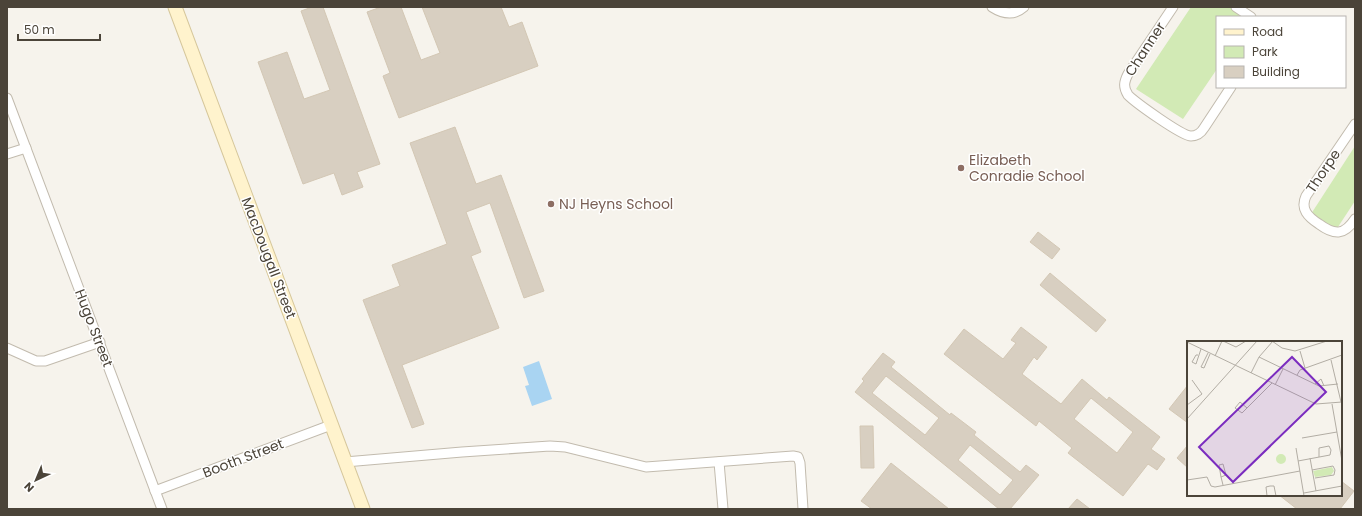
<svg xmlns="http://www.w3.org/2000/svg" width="1362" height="516" font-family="Poppins,sans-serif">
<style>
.green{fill:#d2eab5}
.water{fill:#a9d4f2}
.building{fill:#d8cfc1;stroke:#d3c7b4;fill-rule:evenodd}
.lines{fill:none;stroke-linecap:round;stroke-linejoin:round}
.street-casing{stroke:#c2bbae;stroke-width:11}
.secondary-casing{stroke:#d6c79b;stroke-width:15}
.street{stroke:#fff;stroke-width:9}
.secondary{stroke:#fff3cd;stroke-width:13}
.education-dot{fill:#8d6e63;stroke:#fff;stroke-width:1.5}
.labels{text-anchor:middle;stroke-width:3;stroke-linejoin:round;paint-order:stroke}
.street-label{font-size:14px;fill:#4b4439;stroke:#fff}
.education-label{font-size:14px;fill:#785e54;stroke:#fff;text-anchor:start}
.inset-road{fill:none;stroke:#b2ada4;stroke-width:1}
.view{fill:#7b2cbf;fill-opacity:0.15;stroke:#7b2cbf;stroke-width:2}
.inset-edge{fill:none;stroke:#4b4439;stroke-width:2}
</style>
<rect width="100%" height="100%" fill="#f6f3ec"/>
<g class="green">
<polygon points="1191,7 1231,7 1247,17 1217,17 1217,69 1183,119 1136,89"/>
<polygon points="1355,146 1355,201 1336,230 1311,214"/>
</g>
<polygon class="water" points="539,361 552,399 532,406 525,386 529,385 523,367"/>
<g class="building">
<polygon points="312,7 323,7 380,164 357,172 363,187 342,195 334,173 303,184 258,62 287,52 304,99 330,90 301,11"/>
<polygon points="381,7 401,7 421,60 440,53 422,7 501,7 509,27 522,22 538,66 399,118 383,76 390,73 367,12"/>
<polygon points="455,127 476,184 501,175 544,291 524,298 490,203 466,212 481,252 471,256 499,328 402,365 424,424 412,428 363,300 400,286 392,265 447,244 410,143"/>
<polygon points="1038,232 1060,249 1052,259 1030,242"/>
<polygon points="1050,273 1106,320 1096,332 1040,285"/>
<path d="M1021 327 1047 347 1037 360 1034 357 1022 374 1061 404 1082 379 1107 400 1109 397 1160 437 1151 449 1165 459 1157 470 1148 464 1123 496 1068 453 1072 448 1039 421 1036 426 944 354 964 329 1003 359 1016 343 1011 340ZM1091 398 1133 432 1117 453 1074 419Z"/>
<path d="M883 353 895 362 891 367 950 415 951 413 976 432 974 435 1020 472 1026 465 1039 475 1010 509H999L855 392 864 381 862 379ZM886 376 939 418 925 435 872 393ZM970 445 1013 480 1000 495 958 460Z"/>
<polygon points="1188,385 1188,423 1169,409"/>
<polygon points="860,426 873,426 874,468 861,468"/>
<polygon points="1188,445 1188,468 1177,458"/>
<polygon points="891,463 949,509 872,509 861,501"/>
<polygon points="1341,481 1354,491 1340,509 1297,509 1279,495 1341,495"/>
<polygon points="1077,499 1090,509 1068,509"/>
</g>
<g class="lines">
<defs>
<g id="street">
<path d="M992 7C1003 14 1014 16 1024 7"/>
<path d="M1173 7 1128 74C1124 82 1123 87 1128 95 1136 103 1182 136 1191 136 1197 136 1201 133 1204 128L1231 87"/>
<polyline points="1236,7 1251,17"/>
<polyline points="7,98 162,509"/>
<path d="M1355 124 1306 196C1300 209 1308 217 1319 224 1334 235 1344 236 1355 219"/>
<polyline points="7,154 26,148"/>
<polyline points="7,348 36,361 45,361 100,342"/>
<polyline points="345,462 462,452 550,446 565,447 646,467 793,456 798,457 800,463 803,509"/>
<polyline points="719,462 723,509"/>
<polyline points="155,491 331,425"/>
</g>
<polyline id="secondary" points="175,7 363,509"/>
</defs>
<use href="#street" class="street-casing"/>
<use href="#secondary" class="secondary-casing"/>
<use href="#street" class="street"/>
<use href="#secondary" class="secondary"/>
</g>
<g class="education-dot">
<circle cx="961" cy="168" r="4"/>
<circle cx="551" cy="204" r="4"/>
</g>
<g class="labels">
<g class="street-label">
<text transform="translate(1145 49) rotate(-57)" y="5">Channer</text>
<text transform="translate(1323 171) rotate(-56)" y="5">Thorpe</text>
<text transform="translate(269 258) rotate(69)" y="5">MacDougall Street</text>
<text transform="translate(94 328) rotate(69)" y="5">Hugo Street</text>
<text transform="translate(243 458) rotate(-21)" y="5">Booth Street</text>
</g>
<g class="education-label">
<text x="969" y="165">Elizabeth<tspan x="969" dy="16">Conradie School</tspan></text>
<text x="559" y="209">NJ Heyns School</text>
</g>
</g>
<g transform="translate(1187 341)">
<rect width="155" height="155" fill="#f6f3ec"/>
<path d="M89 118a5 5 0 1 1 10 0a5 5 0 1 1-10 0ZM145 126 147 130 144 134 128 136 126 130Z" fill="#d2eab5"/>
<path class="inset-road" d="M36 0 49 6 59 0M85 0 95 7 108 10 140 0M0 1 129 63 155 61M113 10 118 27M11 14H9L5 21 9 23 14 8M28 15 35 0M72 16 132 45 151 43M144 19 154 61M17 27 14 26 21 12M17 27 23 13M64 32 72 16 86 0M110 34 113 29 155 14M128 43 134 38 137 45M88 44 96 28M145 63 155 120M0 64 15 53 5 39M60 67 53 61 48 67 55 72 85 42M0 78 70 0M115 97 150 91M109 107 117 155M132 116V107L142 105 144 109M123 117 129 150M111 120 143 114 144 109M125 129 146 125 148 129M34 136 39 134 36 123 32 124 34 136 36 144M128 137 147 134 148 129M0 139 20 136 24 145 28 146 113 130M83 145H87L89 155M117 152 155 145M80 155 79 146 83 145"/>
<path class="view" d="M105 16 139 51 46 141 12 106Z"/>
<rect width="155" height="155" class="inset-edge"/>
</g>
<rect width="1362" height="516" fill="none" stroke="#4b4439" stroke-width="16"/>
<rect x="1216" y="16" width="130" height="72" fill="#ffffff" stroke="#b7b4b0"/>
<rect x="1224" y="29" width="20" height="6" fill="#fff3cd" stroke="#b7b4b0"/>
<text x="1252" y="36" font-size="12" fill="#4b4439">Road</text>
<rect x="1224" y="46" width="20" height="12" fill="#d2eab5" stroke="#b7b4b0"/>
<text x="1252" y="56" font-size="12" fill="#4b4439">Park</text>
<rect x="1224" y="66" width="20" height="12" fill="#d8cfc1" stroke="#b7b4b0"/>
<text x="1252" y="76" font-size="12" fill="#4b4439">Building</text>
<g transform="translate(36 480) rotate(224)" stroke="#ffffff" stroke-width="3" paint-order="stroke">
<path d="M0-3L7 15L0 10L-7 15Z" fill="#4b4439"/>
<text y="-6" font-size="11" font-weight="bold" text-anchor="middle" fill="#4b4439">N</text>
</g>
<path d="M18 34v6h82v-6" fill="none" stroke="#4b4439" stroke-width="2"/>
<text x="24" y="34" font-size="12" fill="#4b4439" stroke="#ffffff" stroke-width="3" paint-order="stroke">50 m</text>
</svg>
